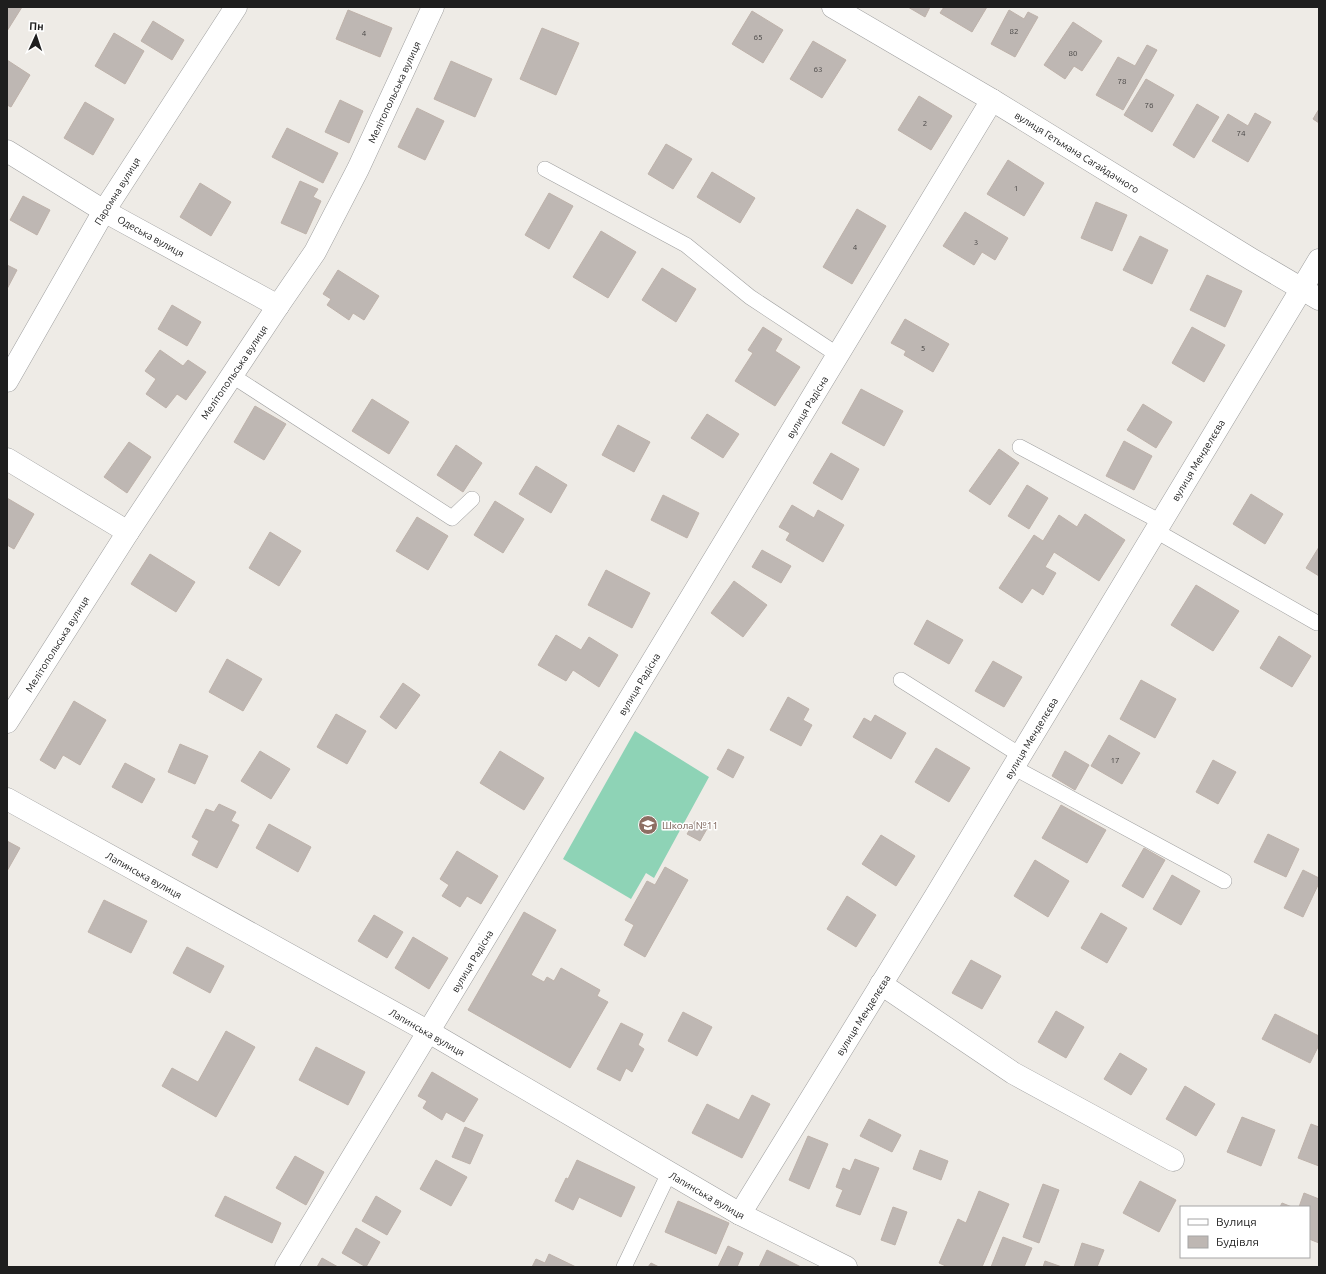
<svg xmlns="http://www.w3.org/2000/svg" width="1326" height="1274" font-family="Ubuntu,sans-serif">
<style>
.pitch{fill:#8ed3b6}
.building{fill:#beb7b3;stroke:#beb2aa}
.lines{fill:none;stroke-linecap:round;stroke-linejoin:round}
.lane-casing{stroke:#9f9f9f;stroke-width:16}
.street-casing{stroke:#9f9f9f;stroke-width:23}
.lane{stroke:#fff;stroke-width:15}
.street{stroke:#fff;stroke-width:22}
.labels{text-anchor:middle;stroke-width:3;stroke-linejoin:round;paint-order:stroke}
.number-label{font-size:8px;fill:#464443}
.street-label{font-size:10px;fill:#1e1e1e;stroke:#fff}
.education-label{font-size:10px;fill:#785e54;stroke:#fff;text-anchor:start}
</style>
<rect width="100%" height="100%" fill="#eeebe6"/>
<polygon class="pitch" points="635,731 709,777 654,878 646,873 631,899 563,859"/>
<g class="building">
<polygon points="7,7 22,7 7,31"/>
<polygon points="908,7 930,7 925,17"/>
<polygon points="944,7 987,7 972,32 940,13"/>
<polygon points="348,10 392,28 380,57 336,39"/>
<polygon points="1009,10 1024,19 1028,12 1038,17 1015,57 991,44"/>
<polygon points="752,11 783,30 763,63 732,44"/>
<polygon points="153,21 184,40 172,60 141,41"/>
<polygon points="1073,22 1102,41 1082,71 1074,66 1065,79 1044,65"/>
<polygon points="542,28 579,43 556,95 520,79"/>
<polygon points="114,33 144,51 125,84 95,66"/>
<polygon points="813,41 846,60 822,98 790,79"/>
<polygon points="1147,45 1157,50 1123,110 1096,95 1118,57 1135,66"/>
<polygon points="7,60 30,75 11,107 7,105"/>
<polygon points="451,61 492,79 475,117 434,99"/>
<polygon points="1146,79 1174,95 1152,132 1124,115"/>
<polygon points="919,96 952,116 931,150 898,130"/>
<polygon points="340,100 363,111 349,143 325,132"/>
<polygon points="85,102 114,119 93,155 64,138"/>
<polygon points="1197,104 1219,117 1194,158 1173,145"/>
<polygon points="417,108 444,121 425,160 398,147"/>
<polygon points="1319,109 1319,123 1313,119"/>
<polygon points="1255,113 1271,122 1248,162 1212,141 1228,114 1248,126"/>
<polygon points="287,128 338,153 323,183 272,157"/>
<polygon points="666,144 692,159 673,189 648,174"/>
<polygon points="1008,160 1044,183 1024,216 987,194"/>
<polygon points="712,172 755,198 740,223 697,197"/>
<polygon points="300,181 318,189 313,197 321,201 306,234 281,223"/>
<polygon points="200,183 231,202 211,236 180,217"/>
<polygon points="549,193 573,206 549,249 525,235"/>
<polygon points="23,196 50,210 37,235 10,220"/>
<polygon points="1096,202 1127,215 1112,251 1081,238"/>
<polygon points="857,209 886,226 852,284 823,267"/>
<polygon points="965,212 1008,238 995,260 982,252 974,265 943,246"/>
<polygon points="601,231 636,252 608,298 573,277"/>
<polygon points="1140,236 1168,250 1152,284 1123,270"/>
<polygon points="7,265 17,270 7,289"/>
<polygon points="662,268 696,289 676,322 642,300"/>
<polygon points="338,270 379,296 364,320 353,313 349,320 327,305 331,299 323,294"/>
<polygon points="1207,275 1242,291 1225,327 1190,310"/>
<polygon points="172,305 201,322 187,346 158,329"/>
<polygon points="905,319 949,344 933,372 904,355 906,351 891,343"/>
<polygon points="763,327 782,339 775,351 800,367 775,406 735,381 753,353 748,350"/>
<polygon points="1192,327 1225,345 1204,382 1172,363"/>
<polygon points="160,350 183,366 188,360 206,372 186,400 177,394 166,408 146,394 156,379 145,371"/>
<polygon points="861,389 903,411 884,446 842,423"/>
<polygon points="372,399 409,422 389,454 352,431"/>
<polygon points="1143,404 1172,422 1156,448 1127,430"/>
<polygon points="255,406 286,424 264,460 234,442"/>
<polygon points="707,414 739,434 723,458 691,438"/>
<polygon points="618,425 650,442 634,472 602,455"/>
<polygon points="1124,441 1152,456 1134,490 1106,476"/>
<polygon points="129,442 151,457 127,493 104,477"/>
<polygon points="456,445 482,463 463,492 437,475"/>
<polygon points="999,449 1019,463 990,505 969,491"/>
<polygon points="831,453 859,469 842,500 813,483"/>
<polygon points="536,466 567,485 551,513 519,494"/>
<polygon points="1027,485 1048,498 1029,529 1008,516"/>
<polygon points="1251,494 1283,514 1265,544 1233,524"/>
<polygon points="663,495 699,513 687,538 651,520"/>
<polygon points="7,498 34,514 14,549 7,545"/>
<polygon points="495,501 524,519 503,553 474,535"/>
<polygon points="792,505 814,518 818,510 844,525 823,562 786,540 790,533 779,527"/>
<polygon points="1085,514 1125,540 1099,581 1054,552 1045,567 1056,573 1043,595 1032,588 1022,603 999,588 1034,535 1043,541 1059,515 1077,527"/>
<polygon points="417,517 448,536 428,570 396,551"/>
<polygon points="270,532 301,551 279,586 249,568"/>
<polygon points="1319,547 1319,576 1306,568"/>
<polygon points="762,550 791,566 781,583 752,567"/>
<polygon points="150,554 195,582 176,612 131,584"/>
<polygon points="606,570 650,593 632,628 588,605"/>
<polygon points="734,581 767,605 743,637 711,613"/>
<polygon points="1196,585 1239,611 1213,651 1171,625"/>
<polygon points="927,620 963,640 949,664 914,644"/>
<polygon points="556,635 581,650 589,637 618,655 599,687 573,670 566,681 538,665"/>
<polygon points="1279,636 1311,656 1292,687 1260,668"/>
<polygon points="227,659 262,679 243,711 209,692"/>
<polygon points="993,661 1022,677 1004,707 975,691"/>
<polygon points="1141,680 1176,699 1155,738 1120,719"/>
<polygon points="403,683 420,695 396,729 380,717"/>
<polygon points="788,697 809,709 803,720 812,725 801,746 770,730"/>
<polygon points="74,701 106,720 80,765 63,755 55,769 40,760"/>
<polygon points="336,714 366,731 347,764 317,747"/>
<polygon points="875,715 906,733 891,759 853,737 864,718 871,722"/>
<polygon points="1109,735 1140,753 1122,784 1091,766"/>
<polygon points="180,744 208,756 195,784 168,772"/>
<polygon points="936,748 970,768 949,802 915,782"/>
<polygon points="728,749 744,757 733,778 717,769"/>
<polygon points="260,751 290,769 271,799 241,781"/>
<polygon points="500,751 544,778 524,810 480,783"/>
<polygon points="1065,751 1089,765 1075,790 1052,776"/>
<polygon points="1213,760 1236,772 1218,804 1196,792"/>
<polygon points="125,763 155,779 142,803 112,787"/>
<polygon points="219,804 236,812 231,821 239,825 217,868 192,855 199,841 192,837 206,809 214,812"/>
<polygon points="1061,805 1106,830 1087,863 1042,838"/>
<polygon points="695,821 708,827 700,841 687,834"/>
<polygon points="269,824 311,847 298,872 256,848"/>
<polygon points="1268,834 1299,849 1286,877 1254,862"/>
<polygon points="881,835 915,856 896,886 862,864"/>
<polygon points="7,841 20,848 7,871"/>
<polygon points="1144,848 1165,860 1143,898 1122,886"/>
<polygon points="457,851 498,876 481,904 467,896 460,907 442,896 449,885 440,879"/>
<polygon points="1035,860 1069,881 1048,917 1014,896"/>
<polygon points="665,867 688,880 645,957 624,945 634,925 625,920 647,881 655,885"/>
<polygon points="1303,870 1319,878 1319,883 1303,917 1284,908"/>
<polygon points="1172,875 1200,891 1181,925 1153,909"/>
<polygon points="847,896 876,915 856,947 827,929"/>
<polygon points="104,900 147,921 131,953 88,932"/>
<polygon points="524,912 556,930 531,975 544,982 547,977 554,981 561,968 600,990 597,996 608,1002 570,1068 468,1010"/>
<polygon points="1101,913 1127,928 1107,963 1081,948"/>
<polygon points="374,915 403,932 387,958 358,941"/>
<polygon points="413,937 448,958 429,989 395,968"/>
<polygon points="187,947 224,966 210,993 173,973"/>
<polygon points="971,960 1001,976 982,1009 952,993"/>
<polygon points="1056,1011 1084,1027 1066,1058 1038,1042"/>
<polygon points="683,1012 712,1027 697,1056 668,1041"/>
<polygon points="1275,1014 1319,1036 1319,1045 1310,1063 1262,1039"/>
<polygon points="621,1023 643,1034 638,1045 644,1049 632,1072 626,1068 620,1081 597,1069"/>
<polygon points="226,1031 255,1047 216,1117 162,1086 172,1068 198,1082"/>
<polygon points="316,1047 365,1072 348,1105 299,1080"/>
<polygon points="1120,1053 1147,1069 1131,1095 1104,1079"/>
<polygon points="432,1072 478,1099 464,1122 446,1112 442,1120 423,1108 427,1101 418,1096"/>
<polygon points="1185,1086 1215,1104 1196,1136 1166,1119"/>
<polygon points="752,1095 770,1104 742,1158 692,1133 707,1104 739,1120"/>
<polygon points="1242,1117 1275,1130 1261,1166 1227,1152"/>
<polygon points="869,1119 901,1135 892,1152 860,1136"/>
<polygon points="1311,1124 1319,1127 1319,1166 1298,1158"/>
<polygon points="465,1127 483,1135 470,1164 452,1157"/>
<polygon points="808,1136 828,1144 809,1189 789,1180"/>
<polygon points="920,1150 948,1161 941,1180 913,1169"/>
<polygon points="295,1156 324,1172 306,1205 276,1188"/>
<polygon points="855,1159 879,1168 860,1215 836,1206 843,1190 836,1187 843,1168 850,1171"/>
<polygon points="436,1160 467,1177 451,1206 420,1189"/>
<polygon points="577,1160 635,1187 621,1217 579,1197 573,1210 555,1201 566,1178 568,1179"/>
<polygon points="1140,1181 1176,1200 1159,1232 1123,1213"/>
<polygon points="1043,1184 1059,1190 1039,1243 1023,1237"/>
<polygon points="979,1191 1009,1204 982,1267 948,1267 939,1263 958,1219 966,1223"/>
<polygon points="1304,1193 1319,1199 1319,1243 1309,1239 1309,1207 1299,1207"/>
<polygon points="225,1196 281,1223 272,1243 215,1216"/>
<polygon points="376,1196 401,1211 387,1235 362,1221"/>
<polygon points="678,1201 729,1223 716,1254 665,1232"/>
<polygon points="1282,1203 1292,1207 1280,1207"/>
<polygon points="893,1207 907,1212 895,1245 881,1240"/>
<polygon points="356,1228 380,1242 366,1267 342,1253"/>
<polygon points="1003,1237 1032,1248 1024,1267 991,1267"/>
<polygon points="1082,1243 1104,1250 1097,1267 1074,1267"/>
<polygon points="728,1246 743,1253 737,1267 718,1267"/>
<polygon points="767,1250 801,1267 759,1267"/>
<polygon points="549,1254 576,1267 532,1267 536,1259 545,1263"/>
<polygon points="322,1258 338,1267 317,1267"/>
<polygon points="1045,1261 1062,1267 1043,1267"/>
<polygon points="651,1263 659,1267 648,1267"/>
</g>
<g class="lines">
<defs>
<g id="lane">
<polyline points="545,169 686,245 750,297 838,355"/>
<polyline points="231,375 452,518 472,499"/>
<polyline points="1020,447 1161,522"/>
<polyline points="1156,531 1317,623"/>
<polyline points="901,680 1020,755"/>
<polyline points="1013,767 1224,881"/>
<polyline points="624,1267 669,1173"/>
</g>
<g id="street">
<polyline points="833,7 992,100 1251,259 1319,299"/>
<polyline points="7,151 104,211 278,306"/>
<polyline points="7,381 104,211 236,7"/>
<polyline points="7,459 128,532"/>
<polyline points="7,722 128,532 278,306 315,252 358,169 433,7"/>
<polyline points="7,799 429,1032 740,1214 846,1267"/>
<polyline points="881,984 1013,1073 1173,1160"/>
<polyline points="740,1214 935,897 1319,260"/>
<polyline points="286,1267 992,100"/>
</g>
</defs>
<use href="#lane" class="lane-casing"/>
<use href="#street" class="street-casing"/>
<use href="#lane" class="lane"/>
<use href="#street" class="street"/>
</g>
<defs>
<symbol id="school-disc" viewBox="-11 -11 22 22"><circle r="9.5" fill="#8d6e63" stroke="#fff"/><path d="M0-5L7-2L0 1L-7-2ZM-4 1L0 2.5L4 1V4Q0 6-4 4Z" fill="#fff"/></symbol>
</defs>
<g fill-rule="evenodd">
<use href="#school-disc" x="637" y="814" width="22" height="22"/>
</g>
<g class="labels">
<g class="number-label">
<text x="1014" y="34">82</text>
<text x="364" y="36">4</text>
<text x="758" y="40">65</text>
<text x="1073" y="56">80</text>
<text x="818" y="72">63</text>
<text x="1122" y="84">78</text>
<text x="1149" y="108">76</text>
<text x="925" y="126">2</text>
<text x="1241" y="136">74</text>
<text x="1016" y="191">1</text>
<text x="976" y="245">3</text>
<text x="855" y="250">4</text>
<text x="923" y="351">5</text>
<text x="1115" y="763">17</text>
</g>
<g class="street-label">
<text transform="translate(394 92) rotate(-65)" y="4">Мелітопольська вулиця</text>
<text transform="translate(1077 152) rotate(32)" y="4">вулиця Гетьмана Сагайдачного</text>
<text transform="translate(117 191) rotate(-58)" y="4">Паромна вулиця</text>
<text transform="translate(151 236) rotate(29)" y="4">Одеська вулиця</text>
<text transform="translate(234 372) rotate(-56)" y="4">Мелітопольська вулиця</text>
<text transform="translate(807 407) rotate(-59)" y="4">вулиця Радісна</text>
<text transform="translate(1198 460) rotate(-59)" y="4">вулиця Менделєєва</text>
<text transform="translate(57 644) rotate(-58)" y="4">Мелітопольська вулиця</text>
<text transform="translate(639 684) rotate(-59)" y="4">вулиця Радісна</text>
<text transform="translate(1031 738) rotate(-59)" y="4">вулиця Менделєєва</text>
<text transform="translate(144 875) rotate(29)" y="4">Лапинська вулиця</text>
<text transform="translate(472 961) rotate(-59)" y="4">вулиця Радісна</text>
<text transform="translate(863 1015) rotate(-58)" y="4">вулиця Менделєєва</text>
<text transform="translate(427 1032) rotate(30)" y="4">Лапинська вулиця</text>
<text transform="translate(707 1195) rotate(30)" y="4">Лапинська вулиця</text>
</g>
<g class="education-label">
<text x="662" y="829">Школа №11</text>
</g>
</g>
<rect width="1326" height="1274" fill="none" stroke="#1e1e1e" stroke-width="16"/>
<rect x="1180" y="1206" width="130" height="52" fill="#ffffff" stroke="#a5a5a5"/>
<rect x="1188" y="1219" width="20" height="6" fill="#ffffff" stroke="#a5a5a5"/>
<text x="1216" y="1226" font-size="12" fill="#1e1e1e">Вулиця</text>
<rect x="1188" y="1236" width="20" height="12" fill="#beb7b3" stroke="#a5a5a5"/>
<text x="1216" y="1246" font-size="12" fill="#1e1e1e">Будівля</text>
<g transform="translate(36 36) rotate(3)" stroke="#ffffff" stroke-width="3" paint-order="stroke">
<path d="M0-3L7 15L0 10L-7 15Z" fill="#1e1e1e"/>
<text y="-6" font-size="11" font-weight="bold" text-anchor="middle" fill="#1e1e1e">Пн</text>
</g>
</svg>
